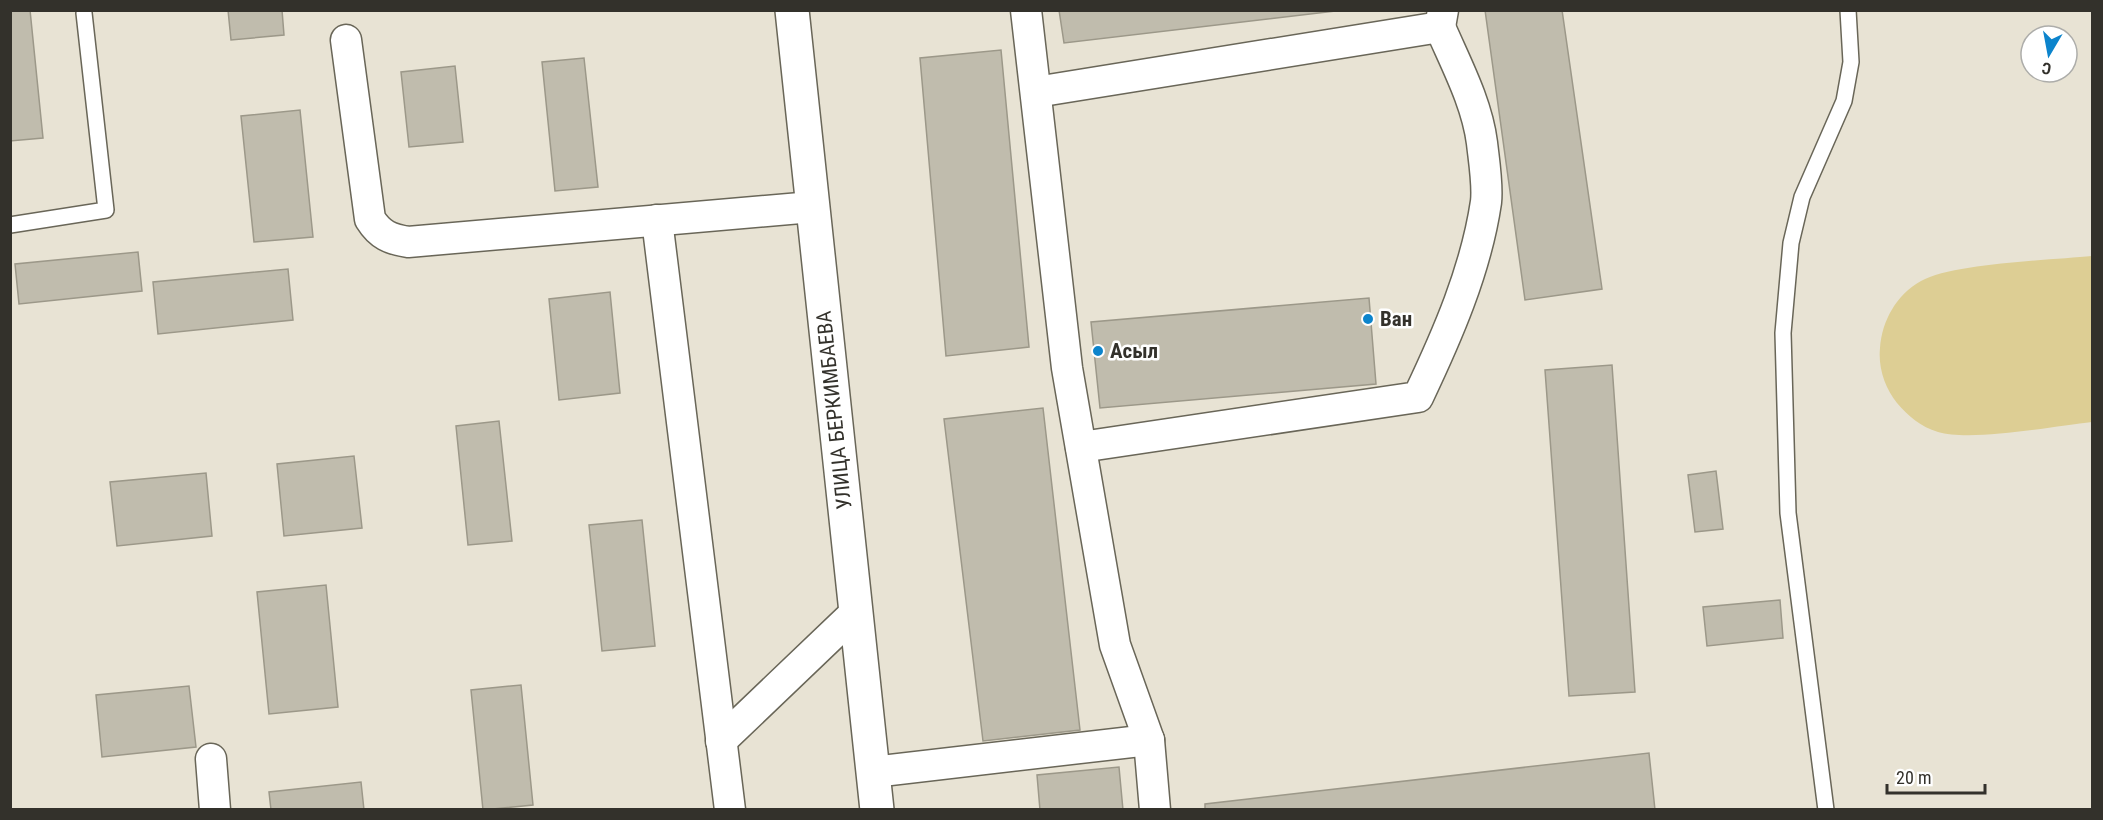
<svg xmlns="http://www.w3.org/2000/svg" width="2103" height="820" font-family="'Roboto Condensed',sans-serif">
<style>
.green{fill:#ddce94}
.building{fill:#c0bcad;stroke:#9c9889;stroke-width:1.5}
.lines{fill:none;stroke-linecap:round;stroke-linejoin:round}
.service-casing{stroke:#696658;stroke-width:18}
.minor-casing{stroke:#696658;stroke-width:33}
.tertiary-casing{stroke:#696658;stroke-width:36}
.service{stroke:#fff;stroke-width:15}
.minor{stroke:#fff;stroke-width:30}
.tertiary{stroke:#fff;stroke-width:33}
.poi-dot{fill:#0c84cc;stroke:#fff;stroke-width:2}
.labels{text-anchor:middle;stroke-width:5;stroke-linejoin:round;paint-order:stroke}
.poi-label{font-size:21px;font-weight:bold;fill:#33312b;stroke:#fff;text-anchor:start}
.street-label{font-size:21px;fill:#33312b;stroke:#fff}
</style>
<rect width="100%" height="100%" fill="#e8e3d4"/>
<path class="green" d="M2092 256V422C2055 426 1971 442 1938 432 1921 427 1908 416 1897 403 1885 388 1878 368 1880 348 1882 321 1896 295 1921 281 1953 263 2052 260 2092 256Z"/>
<g class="building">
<polygon points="10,10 30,10 43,138 10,141"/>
<polygon points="228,10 282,10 284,35 231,40"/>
<polygon points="1059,10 1344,10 1064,43"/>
<polygon points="1485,10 1562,10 1602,289 1525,300"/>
<polygon points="1001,50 1029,347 946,356 920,58"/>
<polygon points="584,58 598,187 555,191 542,62"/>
<polygon points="455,66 463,142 409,147 401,72"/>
<polygon points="300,110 313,237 254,242 241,116"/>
<polygon points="138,252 142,291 19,304 15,264"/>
<polygon points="288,269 293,320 158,334 153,282"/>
<polygon points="610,292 620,393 559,400 549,299"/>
<polygon points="1369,298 1376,384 1100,408 1091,322"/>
<polygon points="1612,365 1635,692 1569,696 1545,370"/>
<polygon points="1043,408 1080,730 983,741 944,419"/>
<polygon points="499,421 512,541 468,545 456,426"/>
<polygon points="354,456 362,528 284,536 277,464"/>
<polygon points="1716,471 1723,529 1695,532 1688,475"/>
<polygon points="206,473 212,536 117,546 110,482"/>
<polygon points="642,520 655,646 602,651 589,525"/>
<polygon points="326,585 338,707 269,714 257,592"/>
<polygon points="1780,600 1783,638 1707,646 1703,607"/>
<polygon points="521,685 533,805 483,810 471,690"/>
<polygon points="189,686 196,747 102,757 96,695"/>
<polygon points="1649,753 1655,810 1205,810 1205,804"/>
<polygon points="1119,767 1123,810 1040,810 1037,775"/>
<polygon points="361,782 364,810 271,810 269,792"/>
</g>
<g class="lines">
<defs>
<g id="service">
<polyline points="10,225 106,210 84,13"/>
<polyline points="1826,810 1788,513 1783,333 1791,243 1802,197 1844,101 1851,62 1848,10"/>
</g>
<g id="minor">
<polyline points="1026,10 1067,368 1115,645 1149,740 1155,810"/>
<path d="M346 40 370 219C380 235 390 239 408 242L812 207"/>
<polyline points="1036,92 1440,27 1443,10"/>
<polyline points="657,220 730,810"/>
<path d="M1081 447 1418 397C1447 336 1476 270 1486 202 1488 185 1484 161 1482 143 1477 103 1456 64 1440 27"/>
<polyline points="721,741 856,612"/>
<polyline points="211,759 215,810"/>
<polyline points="873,772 1149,740"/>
</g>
<polyline id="tertiary" points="792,10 877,810"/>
</defs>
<use href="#service" class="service-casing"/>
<use href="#minor" class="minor-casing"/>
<use href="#tertiary" class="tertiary-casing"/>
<use href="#service" class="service"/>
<use href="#minor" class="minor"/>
<use href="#tertiary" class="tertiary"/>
</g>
<g class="poi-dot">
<circle cx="1368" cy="319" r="6"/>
<circle cx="1098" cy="351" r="6"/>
</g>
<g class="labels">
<g class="poi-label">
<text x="1380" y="326">Ван</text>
<text x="1110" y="358">Асыл</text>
</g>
<g class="street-label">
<text transform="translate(834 410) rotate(-96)" y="7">УЛИЦА БЕРКИМБАЕВА</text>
</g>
</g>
<rect width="2103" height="820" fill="none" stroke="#33312b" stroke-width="24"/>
<g transform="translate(2049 54) rotate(190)"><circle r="28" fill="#ffffff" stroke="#adadaa" stroke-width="1.5"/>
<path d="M0-4.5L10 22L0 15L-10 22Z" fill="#0c84cc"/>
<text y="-9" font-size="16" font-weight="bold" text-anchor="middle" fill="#33312b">С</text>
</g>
<path d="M1887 784v9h98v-9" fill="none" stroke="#33312b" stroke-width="3"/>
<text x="1896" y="784" font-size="18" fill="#33312b" stroke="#ffffff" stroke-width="4.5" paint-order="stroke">20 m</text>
</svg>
